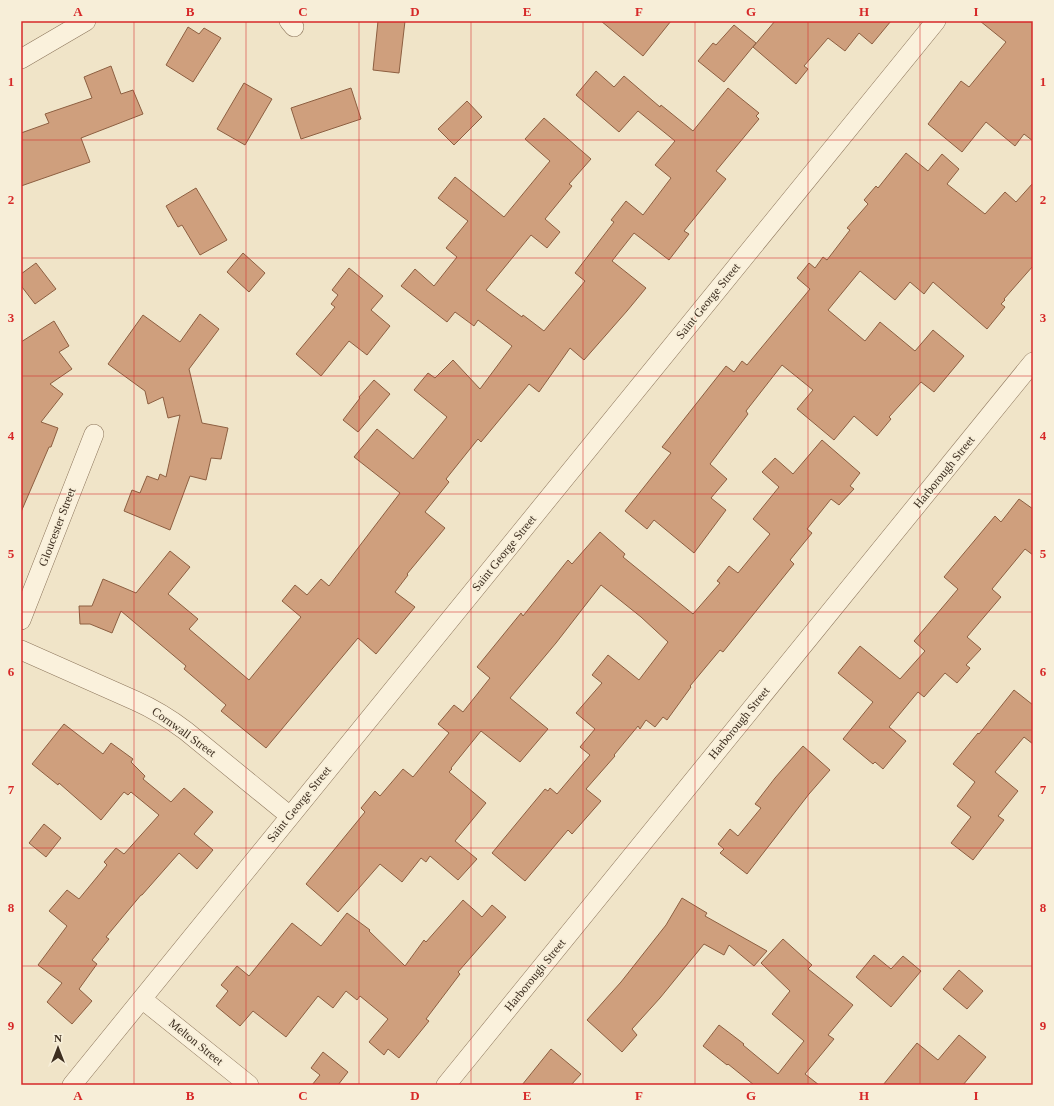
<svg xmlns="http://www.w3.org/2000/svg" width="1054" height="1106" font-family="Georgia,serif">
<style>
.building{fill:#cf9f7d;stroke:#8d5f41}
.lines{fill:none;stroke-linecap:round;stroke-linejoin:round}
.street-casing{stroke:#8d765c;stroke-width:20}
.street{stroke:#faf1dc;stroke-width:19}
.grid{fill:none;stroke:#d62828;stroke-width:1;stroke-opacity:0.55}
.labels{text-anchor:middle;stroke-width:3;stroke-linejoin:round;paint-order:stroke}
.street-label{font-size:12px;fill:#3d2e20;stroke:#f7eed8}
.neatline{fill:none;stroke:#d62828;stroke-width:1.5}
.grid-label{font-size:13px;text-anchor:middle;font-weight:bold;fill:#d62828}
</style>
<rect width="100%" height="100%" fill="#f0e4c8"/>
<g class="building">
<polygon points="378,21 405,21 399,73 373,70"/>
<polygon points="601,21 671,21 643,56"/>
<polygon points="775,21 891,21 872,44 859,33 845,51 828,38 804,66 808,69 796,84 753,47"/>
<polygon points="980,21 1033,21 1033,141 1024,134 1015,146 986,122 962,152 928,124 961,81 969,87 1006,42"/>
<polygon points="734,25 756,43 724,82 698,61 713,43 716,45"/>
<polygon points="188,27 199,34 204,28 221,38 193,82 166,65"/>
<polygon points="111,66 121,94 133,90 143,114 81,138 90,162 21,186 21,133 49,123 45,114 92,98 84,77"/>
<polygon points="596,71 614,87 624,76 660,107 661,105 693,131 728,88 759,113 756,116 759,119 716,171 726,179 684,231 689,234 669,260 634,233 612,261 646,288 627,311 584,360 570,348 539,392 529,384 481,442 478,439 446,479 449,482 425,512 445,528 407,574 408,575 395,592 415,607 376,654 358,638 266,748 221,711 226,705 184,669 186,666 121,611 112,633 90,624 80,624 79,606 92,606 103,579 136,593 170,551 190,567 168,594 198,619 189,629 249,680 301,617 282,601 295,585 307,595 321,579 329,586 400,493 354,457 377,429 413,459 447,417 414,390 428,373 435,378 453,360 480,389 512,346 478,320 474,326 455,312 447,322 401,286 415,269 434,286 457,257 446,248 468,221 438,198 455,177 504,217 550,161 525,139 544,118 591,159 569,184 572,186 545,219 560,232 547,248 531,235 486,290 522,317 523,315 544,331 585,281 575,273 614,222 611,220 626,201 643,215 671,178 655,165 675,141 638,111 619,132 576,95"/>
<polygon points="244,83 272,99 245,145 217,129"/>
<polygon points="351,88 361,119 301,139 291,108"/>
<polygon points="467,101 482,117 454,145 438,129"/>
<polygon points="906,153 928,171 942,154 959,169 947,184 985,214 1005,192 1016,202 1033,183 1033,266 1004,299 1005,300 1001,304 1005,307 987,329 933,282 924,294 910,282 895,300 860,271 828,310 865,341 880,322 915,351 933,330 964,356 934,392 921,382 889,417 891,419 877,436 854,416 834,440 797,409 813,390 782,365 746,411 748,414 710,464 727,479 711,498 726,510 694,553 654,520 647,529 625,511 671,453 662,447 726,366 734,372 742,361 747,365 810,289 797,278 809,263 815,268 823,257 827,260 850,230 847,228 868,204 864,200 876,186 878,188"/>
<polygon points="196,188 227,240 200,255 182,225 178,227 166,206"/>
<polygon points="243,253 265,273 249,292 227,272"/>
<polygon points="36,263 56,289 35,304 22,287 21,274"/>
<polygon points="349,268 383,296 371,310 390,326 367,355 349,341 321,376 296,354 335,307 331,304 338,295 332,290"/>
<polygon points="200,314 219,329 189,369 202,423 228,428 221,459 211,458 206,480 190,476 170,530 124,511 132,490 140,493 147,476 158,480 160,474 166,477 180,415 168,418 163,397 148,404 145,391 108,364 143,315 180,342"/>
<polygon points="54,321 69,346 59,352 72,369 50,384 63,394 41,422 58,428 51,447 49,447 21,512 21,342"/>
<polygon points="374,380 390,394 358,432 343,420 360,398 359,397"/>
<polygon points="822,440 860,473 850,486 854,489 839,505 831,499 807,529 812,533 790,560 794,564 723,652 720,650 690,686 691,687 667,720 663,717 655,727 646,720 640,729 638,726 614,755 615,756 586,789 601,801 572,834 568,830 525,881 492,853 545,789 548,791 550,788 557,794 590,755 580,747 595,729 576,713 602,683 592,675 608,655 639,680 668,642 641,617 601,585 556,643 510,698 548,729 520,762 481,731 451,768 452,769 449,772 486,803 455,841 477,859 458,880 430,856 426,862 421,858 402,882 380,864 338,912 306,884 365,812 361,808 375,791 380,796 403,769 413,777 449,733 438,724 454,705 463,712 490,678 477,667 521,613 523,616 568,560 572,564 600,532 625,554 623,557 693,614 720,583 717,581 729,566 738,573 770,534 753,519 779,487 762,472 775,458 793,474"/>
<polygon points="1019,499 1033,509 1033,555 1025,549 992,589 1001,597 967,637 981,649 966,665 970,668 957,683 945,673 924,697 918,692 889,727 906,741 883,769 875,762 873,764 843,739 873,702 838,673 860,646 900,679 925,651 914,641 958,589 944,577 995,516 1001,522"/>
<polygon points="1014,690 1033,705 1033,744 1024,737 995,772 1018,791 998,816 1004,820 973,860 951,843 971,817 957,806 975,782 953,764 978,733 979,734"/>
<polygon points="64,724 103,754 111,743 133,759 131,762 145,776 143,779 171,802 184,788 213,812 194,834 213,850 197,869 179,853 142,895 141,895 106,937 109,939 92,960 97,964 79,989 92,1001 72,1024 47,1002 62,983 38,965 67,926 49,911 67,890 79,899 107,865 104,862 116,848 124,854 159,815 131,792 128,795 124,792 101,820 59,783 58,785 32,764"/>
<polygon points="803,746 830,770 809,794 747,874 720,853 724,849 718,844 730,829 738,836 761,808 755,804 775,778"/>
<polygon points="44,824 61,838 46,857 29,843"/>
<polygon points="682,898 707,913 705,916 767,951 754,966 729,945 724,955 704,944 660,998 632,1029 637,1035 622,1052 587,1020 621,982 666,925"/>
<polygon points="463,900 482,917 492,905 506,917 458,972 460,974 426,1019 429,1021 399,1058 388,1049 384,1055 369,1042 388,1019 360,996 357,1000 346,991 333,1008 318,996 286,1037 253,1011 240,1026 216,1006 228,991 221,985 237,966 249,976 292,923 321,946 347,913 370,930 369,931 405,966 424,940 426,942"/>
<polygon points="783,939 812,965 808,969 853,1005 828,1035 834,1039 805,1074 819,1085 754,1085 728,1064 727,1065 703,1046 719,1025 744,1044 743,1045 778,1074 804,1041 772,1014 790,991 761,963"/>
<polygon points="874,955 891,969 903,956 921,971 891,1007 856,977"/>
<polygon points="959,970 983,991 967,1009 943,989"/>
<polygon points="959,1035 986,1057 963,1085 883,1085 917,1043 938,1060"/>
<polygon points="551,1049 581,1074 571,1085 522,1085"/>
<polygon points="323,1052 348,1072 338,1085 312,1085 320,1075 311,1068"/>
</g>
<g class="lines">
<defs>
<g id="street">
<polyline points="289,21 294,27"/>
<polyline points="21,59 86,21"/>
<polyline points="21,620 94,434"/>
<path d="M21 650 136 701C154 709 170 719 186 731L290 816"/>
<polyline points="142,999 249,1085"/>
<polyline points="72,1085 936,21"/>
<polyline points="446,1085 1033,362"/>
</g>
</defs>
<use href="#street" class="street-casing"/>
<use href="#street" class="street"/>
</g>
<path class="grid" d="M134 21V1085M246 21V1085M359 21V1085M471 21V1085M583 21V1085M695 21V1085M808 21V1085M920 21V1085M21 140H1033M21 258H1033M21 376H1033M21 494H1033M21 612H1033M21 730H1033M21 848H1033M21 966H1033"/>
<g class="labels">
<g class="street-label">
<text transform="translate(708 301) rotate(-51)" y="4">Saint George Street</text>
<text transform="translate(944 472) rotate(-51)" y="4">Harborough Street</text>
<text transform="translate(57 527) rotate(-69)" y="4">Gloucester Street</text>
<text transform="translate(504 553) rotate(-51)" y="4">Saint George Street</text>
<text transform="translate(739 723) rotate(-51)" y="4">Harborough Street</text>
<text transform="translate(184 732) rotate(36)" y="4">Cornwall Street</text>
<text transform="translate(299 804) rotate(-51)" y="4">Saint George Street</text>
<text transform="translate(535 975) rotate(-51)" y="4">Harborough Street</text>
<text transform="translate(196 1042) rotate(39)" y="4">Melton Street</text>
</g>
</g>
<rect width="1054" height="1106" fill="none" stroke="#f7eed8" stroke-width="44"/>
<g transform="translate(58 1048)" stroke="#f7eed8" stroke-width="3" paint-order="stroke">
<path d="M0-3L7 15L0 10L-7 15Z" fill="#3d2e20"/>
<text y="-6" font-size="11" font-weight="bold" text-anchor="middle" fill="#3d2e20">N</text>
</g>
<rect x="22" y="22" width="1010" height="1062" class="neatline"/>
<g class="grid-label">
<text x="78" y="16">A</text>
<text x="190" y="16">B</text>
<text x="303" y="16">C</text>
<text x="415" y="16">D</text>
<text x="527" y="16">E</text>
<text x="639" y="16">F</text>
<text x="751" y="16">G</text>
<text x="864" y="16">H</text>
<text x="976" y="16">I</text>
<text x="11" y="86">1</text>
<text x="1043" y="86">1</text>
<text x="11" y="204">2</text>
<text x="1043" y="204">2</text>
<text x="11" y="322">3</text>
<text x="1043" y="322">3</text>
<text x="11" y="440">4</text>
<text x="1043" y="440">4</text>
<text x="11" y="558">5</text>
<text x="1043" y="558">5</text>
<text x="11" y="676">6</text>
<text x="1043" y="676">6</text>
<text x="11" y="794">7</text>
<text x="1043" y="794">7</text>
<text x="11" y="912">8</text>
<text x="1043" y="912">8</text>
<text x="11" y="1030">9</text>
<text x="1043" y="1030">9</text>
<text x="78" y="1100">A</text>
<text x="190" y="1100">B</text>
<text x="303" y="1100">C</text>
<text x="415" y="1100">D</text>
<text x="527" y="1100">E</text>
<text x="639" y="1100">F</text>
<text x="751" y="1100">G</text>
<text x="864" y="1100">H</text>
<text x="976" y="1100">I</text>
</g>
</svg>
